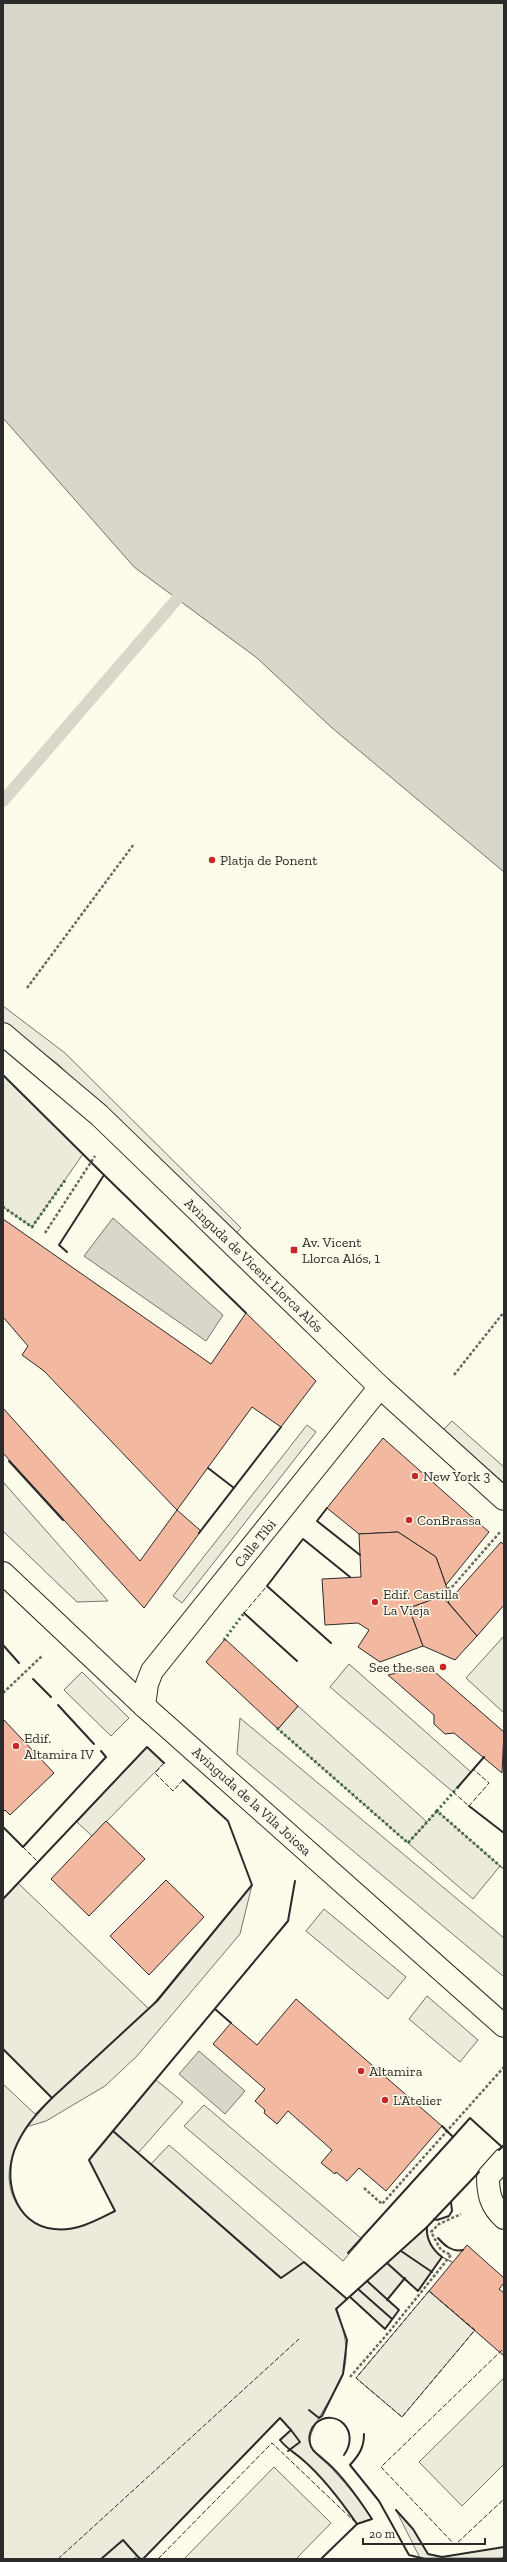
<svg xmlns="http://www.w3.org/2000/svg" width="507" height="2562" font-family="'Zilla Slab',serif">
<style>
.green{fill:#ecebdb;stroke:#74746e}
.parking{fill:#eceadb;stroke:#74746e}
.water{fill:#d8d7c9;stroke:#74746e}
.lines{fill:none;stroke-linecap:round;stroke-linejoin:round}
.stream{stroke:#d8d7c9;stroke-width:12}
.building{fill:#f2b8a0;stroke:#2b2b2b}
.pedestrian-casing{stroke:#2b2b2b;stroke-width:24}
.minor-casing{stroke:#2b2b2b;stroke-width:24}
.path{stroke:#6a6964;stroke-width:2.5;stroke-dasharray:3 2;stroke-linecap:butt}
.pedestrian{stroke:#fdfbea;stroke-width:22}
.minor{stroke:#fdfbea;stroke-width:22}
.hedge{stroke:#34623c;stroke-width:3;stroke-dasharray:2 3;stroke-linecap:butt}
.fence{stroke:#2b2b2b;stroke-width:1;stroke-dasharray:5 2;stroke-linecap:butt}
.wall{stroke:#2b2b2b;stroke-width:2}
.poi-dot{fill:#c62828;stroke:#fdfbea;stroke-width:1.5}
.labels{text-anchor:middle;stroke-width:3;stroke-linejoin:round;paint-order:stroke}
.poi-label{font-size:14px;fill:#2b2b2b;stroke:#fdfbea;text-anchor:start}
.street-label{font-size:14px;fill:#2b2b2b;stroke:#fdfbea}
</style>
<rect width="100%" height="100%" fill="#fdfbea"/>
<g class="green">
<polygon points="3,1075 83,1154 32,1227 3,1207"/>
<polygon points="504,1636 504,1713 466,1678"/>
<polygon points="147,1747 164,1763 92,1836 77,1822"/>
<polygon points="437,1811 500,1866 473,1899 408,1843"/>
<path d="M18 1883 149 2009 252 1885 240 1934 137 2056 105 2086 46 2121 26 2127C18 2141 9 2159 9 2176 9 2202 28 2226 54 2229 75 2232 97 2220 115 2211L89 2160 113 2131 280 2278 304 2262 347 2299 337 2309C344 2331 350 2351 343 2374 338 2391 306 2431 310 2444 313 2455 327 2462 334 2471 348 2486 361 2502 372 2519L357 2524C341 2501 324 2478 303 2460 294 2452 287 2449 280 2440L291 2430 280 2418 143 2559 137 2556 133 2559H3V2084L35 2114 52 2098 3 2049V1899Z"/>
<path d="M427 2227C426 2239 432 2249 442 2257L418 2291 405 2278 387 2300 399 2310 385 2329 350 2297Z"/>
<polygon points="429,2291 475,2330 402,2417 356,2378"/>
<polygon points="504,2378 504,2464 462,2506 419,2462"/>
<polygon points="274,2467 331,2523 296,2559 184,2559"/>
<polygon points="396,2510 413,2529 428,2554 442,2557 504,2547 504,2558 420,2558"/>
</g>
<g class="parking">
<polygon points="3,1006 65,1053 241,1228 233,1236 58,1064 3,1023"/>
<polygon points="452,1421 504,1467 504,1483 443,1430"/>
<polygon points="307,1425 316,1432 182,1603 173,1596"/>
<polygon points="3,1481 4,1483 108,1601 77,1602 3,1531"/>
<polygon points="349,1664 471,1772 453,1792 330,1687"/>
<polygon points="82,1672 129,1718 111,1736 64,1690"/>
<polygon points="298,1706 427,1822 408,1843 278,1729"/>
<polygon points="240,1718 504,1938 504,1977 237,1754"/>
<polygon points="324,1909 406,1977 388,1999 306,1931"/>
<polygon points="427,1996 478,2040 460,2062 409,2019"/>
<polygon points="156,2080 183,2102 138,2153 113,2131"/>
<polygon points="204,2105 362,2239 343,2261 184,2126"/>
<polygon points="169,2145 304,2262 281,2278 151,2164"/>
</g>
<g class="water">
<polygon points="3,3 504,3 504,872 331,727 257,658 134,567 3,418"/>
<polygon points="113,1218 223,1315 206,1341 84,1256"/>
<polygon points="199,2051 245,2091 225,2114 179,2074"/>
</g>
<g class="lines">
<polyline class="stream" points="3,801 177,599"/>
</g>
<g class="building">
<polygon points="3,1219 211,1364 246,1313 316,1381 281,1427 252,1407 177,1510 44,1371 22,1355 28,1346 3,1317"/>
<polygon points="3,1408 140,1561 177,1510 201,1531 144,1608 3,1453"/>
<polygon points="383,1438 489,1532 446,1585 436,1557 398,1532 359,1534 327,1508"/>
<polygon points="398,1532 436,1557 449,1594 409,1608 423,1646 380,1662 358,1647 369,1630 358,1623 325,1625 322,1579 361,1577 359,1534"/>
<polygon points="501,1542 504,1545 504,1605 477,1636 448,1602"/>
<polygon points="442,1596 477,1636 455,1660 423,1646 409,1608"/>
<polygon points="225,1639 298,1706 278,1729 206,1662"/>
<polygon points="428,1666 504,1732 502,1773 454,1733 445,1734 434,1724 434,1715 388,1675"/>
<polygon points="3,1719 54,1773 10,1815 5,1810 3,1812"/>
<polygon points="106,1821 145,1859 89,1916 51,1879"/>
<polygon points="166,1880 204,1917 149,1975 110,1936"/>
<polygon points="296,1999 442,2126 386,2191 359,2168 347,2181 336,2172 335,2174 321,2163 332,2150 288,2111 277,2124 264,2113 265,2110 255,2101 265,2089 213,2044 231,2023 257,2045"/>
<polygon points="467,2245 504,2278 504,2283 499,2289 504,2293 504,2356 429,2291"/>
</g>
<g class="lines">
<defs>
<path id="pedestrian" d="M504 2159 488 2177C488 2194 491 2206 504 2218"/>
<g id="minor">
<polyline points="3,1034 99,1115 380,1387 504,1499"/>
<polyline points="3,1573 144,1706 504,2026"/>
<polyline points="144,1706 147,1684 152,1671 380,1387"/>
</g>
</defs>
<use href="#pedestrian" class="pedestrian-casing"/>
<use href="#minor" class="minor-casing"/>
<g class="path">
<polyline points="27,988 134,844"/>
<polyline points="45,1233 95,1156"/>
<polyline points="454,1375 504,1312"/>
<polyline points="447,1589 453,1586 501,1531"/>
<polyline points="3,1693 42,1656"/>
<polyline points="364,2188 382,2204 504,2067"/>
<polyline points="350,2377 389,2332 451,2255 441,2250 431,2232 439,2224 461,2214"/>
</g>
<use href="#pedestrian" class="pedestrian"/>
<use href="#minor" class="minor"/>
<g class="hedge">
<polyline points="3,1207 32,1227 66,1179"/>
<polyline points="224,1640 244,1613"/>
<polyline points="277,1728 408,1843 437,1811"/>
<polyline points="458,1787 437,1811 500,1866"/>
</g>
<g class="fence">
<polyline points="244,1613 267,1586"/>
<polyline points="164,1763 155,1773 173,1791 183,1780"/>
<polyline points="453,1792 469,1806 489,1783 473,1769"/>
<polyline points="23,1847 38,1862"/>
<polyline points="500,1866 504,1869"/>
<polyline points="442,2257 452,2262"/>
<polygon points="429,2291 475,2330 402,2417 356,2378"/>
<polyline points="502,2350 381,2467 455,2545 504,2499"/>
<polyline points="144,2558 144,2559"/>
<polyline points="58,2559 299,2339"/>
<polyline points="158,2559 272,2443 357,2524"/>
</g>
<g class="wall">
<polyline points="3,1075 104,1175 59,1245 67,1252"/>
<polyline points="104,1175 246,1313"/>
<polyline points="9,1461 63,1520"/>
<polyline points="208,1468 234,1488"/>
<polyline points="327,1508 317,1521 360,1555"/>
<polyline points="199,1533 281,1427"/>
<polyline points="244,1613 297,1661"/>
<polyline points="331,1643 267,1586 303,1539 350,1577"/>
<polyline points="3,1645 19,1663"/>
<polyline points="33,1679 51,1697"/>
<polyline points="58,1705 94,1744"/>
<polyline points="458,1787 484,1757"/>
<polyline points="469,1806 504,1833"/>
<polyline points="3,1827 23,1847 106,1757 101,1751"/>
<polyline points="295,1881 288,1921 113,2131 281,2278 304,2262 347,2299 427,2227"/>
<polyline points="3,1899 147,1747 164,1763"/>
<polyline points="215,2009 231,2023"/>
<polyline points="3,2049 52,2098 157,2001 252,1885 228,1821 183,1780"/>
<path d="M52 2098C38 2112 26 2125 17 2144 1 2177 14 2225 54 2229 76 2232 97 2220 115 2211L89 2160 113 2131"/>
<polyline points="442,2126 453,2137 470,2118 502,2147"/>
<polyline points="499,2150 504,2145"/>
<polyline points="434,2219 437,2220 449,2216 452,2211 451,2202"/>
<path d="M438 2238C445 2246 452 2252 463 2250"/>
<polyline points="401,2251 432,2272"/>
<polyline points="348,2253 453,2137"/>
<path d="M387 2263 418 2291 442 2257C432 2249 426 2239 427 2227L479 2172"/>
<polyline points="358,2289 392,2319"/>
<polyline points="350,2297 385,2329 399,2310 367,2281"/>
<polyline points="387,2300 405,2278"/>
<polyline points="309,2410 319,2418 322,2416 343,2374 347,2340 336,2309 347,2299"/>
<path d="M364 2434C364 2448 359 2455 350 2465L379 2501 409 2555 425 2559"/>
<polyline points="288,2451 300,2442 291,2430"/>
<path d="M344 2455C361 2431 336 2407 316 2423 311 2428 308 2436 310 2443 311 2451 318 2454 323 2459 342 2474 359 2499 372 2519L357 2524"/>
<polyline points="396,2510 413,2529 428,2554 442,2557 504,2547"/>
<polyline points="101,2559 123,2540 140,2559"/>
<path d="M143 2559 280 2418 291 2430 280 2440C287 2449 294 2452 303 2460 324 2478 341 2501 357 2524L321 2559"/>
<polyline points="501,2559 504,2558"/>
</g>
</g>
<g class="poi-dot">
<circle cx="212" cy="860" r="4"/>
<rect x="290" y="1246" width="8" height="8" rx="2"/>
<circle cx="415" cy="1476" r="4"/>
<circle cx="409" cy="1520" r="4"/>
<circle cx="375" cy="1602" r="4"/>
<circle cx="443" cy="1667" r="4"/>
<circle cx="16" cy="1746" r="4"/>
<circle cx="361" cy="2071" r="4"/>
<circle cx="385" cy="2100" r="4"/>
</g>
<g class="labels">
<g class="poi-label">
<text x="220" y="865">Platja de Ponent</text>
<text x="302" y="1247">Av. Vicent<tspan x="302" dy="16">Llorca Alós, 1</tspan></text>
<text x="423" y="1481">New York 3</text>
<text x="417" y="1525">ConBrassa</text>
<text x="383" y="1599">Edif. Castilla<tspan x="383" dy="16">La Vieja</tspan></text>
<text x="435" y="1672" text-anchor="end">See the sea</text>
<text x="24" y="1743">Edif.<tspan x="24" dy="16">Altamira IV</tspan></text>
<text x="369" y="2076">Altamira</text>
<text x="393" y="2105">L'Atelier</text>
</g>
<g class="street-label">
<text transform="translate(254 1265) rotate(44)" y="5">Avinguda de Vicent Llorca Alós</text>
<text transform="translate(255 1543) rotate(-51)" y="5">Calle Tibi</text>
<text transform="translate(252 1801) rotate(42)" y="5">Avinguda de la Vila Joiosa</text>
</g>
</g>
<rect width="507" height="2562" fill="none" stroke="#2b2b2b" stroke-width="8"/>
<path d="M363 2538v6h122v-6" fill="none" stroke="#2b2b2b" stroke-width="2"/>
<text x="369" y="2538" font-size="12" fill="#2b2b2b" stroke="#fdfbea" stroke-width="3" paint-order="stroke">20 m</text>
</svg>
